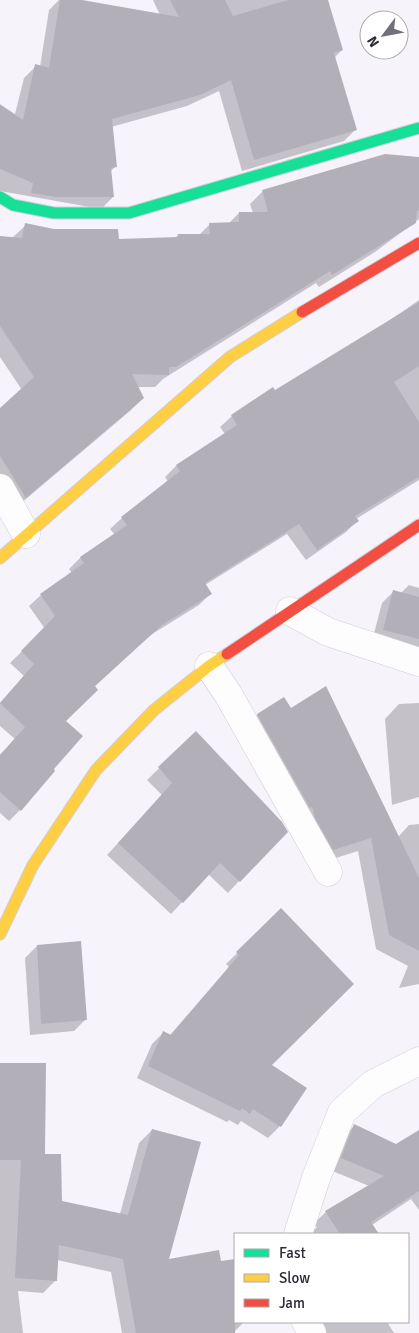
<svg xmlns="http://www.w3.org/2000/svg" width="419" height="1333" font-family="Signika,sans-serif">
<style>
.shadow{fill:#0003}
.building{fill:#b2afb8}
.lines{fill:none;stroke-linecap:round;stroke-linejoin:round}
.street-casing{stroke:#d2ced8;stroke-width:29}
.fast-casing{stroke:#d2ced8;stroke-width:13}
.slow-casing{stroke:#d2ced8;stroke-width:13}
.jam-casing{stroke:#d2ced8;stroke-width:13}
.street{stroke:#fefdfe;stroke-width:28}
.fast{stroke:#16e098;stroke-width:11}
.slow{stroke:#ffcf43;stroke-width:11}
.jam{stroke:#f24e42;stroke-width:11}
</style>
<rect width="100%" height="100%" fill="#f6f3fa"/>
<g class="shadow">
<polygon points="59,0 74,0 160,15 153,0 326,0 342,50 334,58 356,129 344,141 242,171 219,91 187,106 111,127 115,167 110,172 113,197 101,209 0,191 0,104 15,114 24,78 36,66 40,67 49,10"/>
<polygon points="419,158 419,219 375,252 319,287 316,283 163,379 155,387 137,387 143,398 130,411 13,510 0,489 0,410 22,390 0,357 0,237 13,237 26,225 118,241 175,238 178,235 199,235 210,224 228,224 239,213 253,213 250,204 263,191"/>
<polygon points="419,300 419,480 356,519 357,521 346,532 306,560 287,534 205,585 210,594 199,605 149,636 94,687 64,721 20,810 9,821 0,813 0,755 15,739 0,726 0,703 24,676 10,663 45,629 29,606 41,595 72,573 69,569 80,558 115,535 110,529 122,518 168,482 165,477 176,466 225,434 220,427 232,416 274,392 383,325"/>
<polygon points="409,585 419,588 419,653 372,641 382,603 394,591 401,593"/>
<polygon points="419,703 419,797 392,805 385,719 399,704"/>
<polygon points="290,709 398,837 409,825 419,824 419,984 399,988 408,966 376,949 358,851 320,863 244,728 258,714"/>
<polygon points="196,733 239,881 228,893 208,874 171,914 107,855 162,795 147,780"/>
<polygon points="281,910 270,1065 305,1088 280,1126 268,1138 241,1121 238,1125 229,1120 227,1122 137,1078 152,1044 164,1032 170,1035 229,967 226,964"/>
<polygon points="37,946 86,1019 74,1031 30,1035 25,958"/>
<polygon points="0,1064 43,1156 60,1202 120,1214 139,1143 152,1130 168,1260 220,1263 235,1260 235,1322 244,1322 233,1333 122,1333 111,1272 57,1260 56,1280 43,1293 18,1291 23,1333 0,1333"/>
<polygon points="354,1126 397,1146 419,1132 419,1210 411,1199 372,1225 377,1234 310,1234 317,1227 314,1223 326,1212 369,1186 330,1170 343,1137"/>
<polygon points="318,1322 387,1322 394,1333 325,1333"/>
</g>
<g class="building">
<polygon points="60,0 82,0 179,17 170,0 225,0 233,16 288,0 328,0 343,50 334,53 357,130 254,160 231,80 200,95 112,119 117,167 111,168 114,197 56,197 31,193 33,183 0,169 0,105 23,120 35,64 49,68"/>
<polygon points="385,154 419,157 419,211 417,210 416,223 332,275 330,271 176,367 169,367 169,375 132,374 144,398 26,498 0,456 0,408 34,377 0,326 0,236 22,238 25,223 54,229 118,229 119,239 178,237 178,234 210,234 209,223 239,222 239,212 268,212 262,190"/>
<polygon points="419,302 419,366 394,382 419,422 419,477 355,516 359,521 317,550 299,524 205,583 212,594 162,625 95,686 98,690 66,721 83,736 54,769 55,771 21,811 0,792 0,755 25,727 0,703 34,664 21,651 55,616 40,594 84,563 80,557 127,525 121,517 180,471 176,465 237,425 231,415 273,387 275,390"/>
<polygon points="393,590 419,597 419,639 383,630"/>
<polygon points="326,686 419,878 419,951 389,935 371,838 333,850 315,818 312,806 310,808 257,714 284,697 291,708"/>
<polygon points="196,731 282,822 288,832 240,882 220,863 183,903 118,843 172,783 158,767"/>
<polygon points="281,908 354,984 272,1065 307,1088 281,1127 253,1109 250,1114 242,1108 240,1111 148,1066 163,1031 171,1035 239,955 236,952"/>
<polygon points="81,941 87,1020 41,1024 37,945"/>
<polygon points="0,1063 46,1063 45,1154 61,1154 62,1201 128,1215 152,1129 201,1142 169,1259 219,1250 221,1261 235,1259 235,1333 136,1333 123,1259 59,1245 57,1281 15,1278 21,1160 0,1160"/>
<polygon points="354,1124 396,1144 419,1130 419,1191 371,1222 379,1234 340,1234 325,1211 384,1176 341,1158"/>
</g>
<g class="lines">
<defs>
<g id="street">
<polyline points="0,488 26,534"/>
<polyline points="290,611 328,632 419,662"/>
<polyline points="209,666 228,694 328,872"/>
<polyline points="298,1234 316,1178 342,1112 373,1084 419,1061"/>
<polyline points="306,1322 312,1333"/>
</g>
<polyline id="fast" points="0,197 13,205 54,213 129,213 419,128"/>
<g id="slow">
<polyline points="0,558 230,357 302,312"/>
<polyline points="0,934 33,865 96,770 154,710 209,666 227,654"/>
</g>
<g id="jam">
<polyline points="302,312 419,243"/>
<polyline points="227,654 419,525"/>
</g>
</defs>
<use href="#street" class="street-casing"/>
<use href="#fast" class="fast-casing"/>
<use href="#slow" class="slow-casing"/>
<use href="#jam" class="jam-casing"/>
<use href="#street" class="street"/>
<use href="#fast" class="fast"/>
<use href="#slow" class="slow"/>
<use href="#jam" class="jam"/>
</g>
<rect x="234" y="1233" width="175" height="90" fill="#ffffff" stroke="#aba9ae"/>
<rect x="244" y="1249" width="25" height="8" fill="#16e098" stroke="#aba9ae"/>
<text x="279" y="1258" font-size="15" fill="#2d2935">Fast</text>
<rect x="244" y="1274" width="25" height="8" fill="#ffcf43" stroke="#aba9ae"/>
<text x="279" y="1283" font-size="15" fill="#2d2935">Slow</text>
<rect x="244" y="1299" width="25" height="8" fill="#f24e42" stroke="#aba9ae"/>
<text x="279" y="1308" font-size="15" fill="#2d2935">Jam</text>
<g transform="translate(384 35) rotate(238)"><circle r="24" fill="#ffffff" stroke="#aba9ae"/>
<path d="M0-4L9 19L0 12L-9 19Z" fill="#73707a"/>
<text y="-8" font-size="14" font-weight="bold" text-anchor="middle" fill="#2d2935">N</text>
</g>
</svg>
